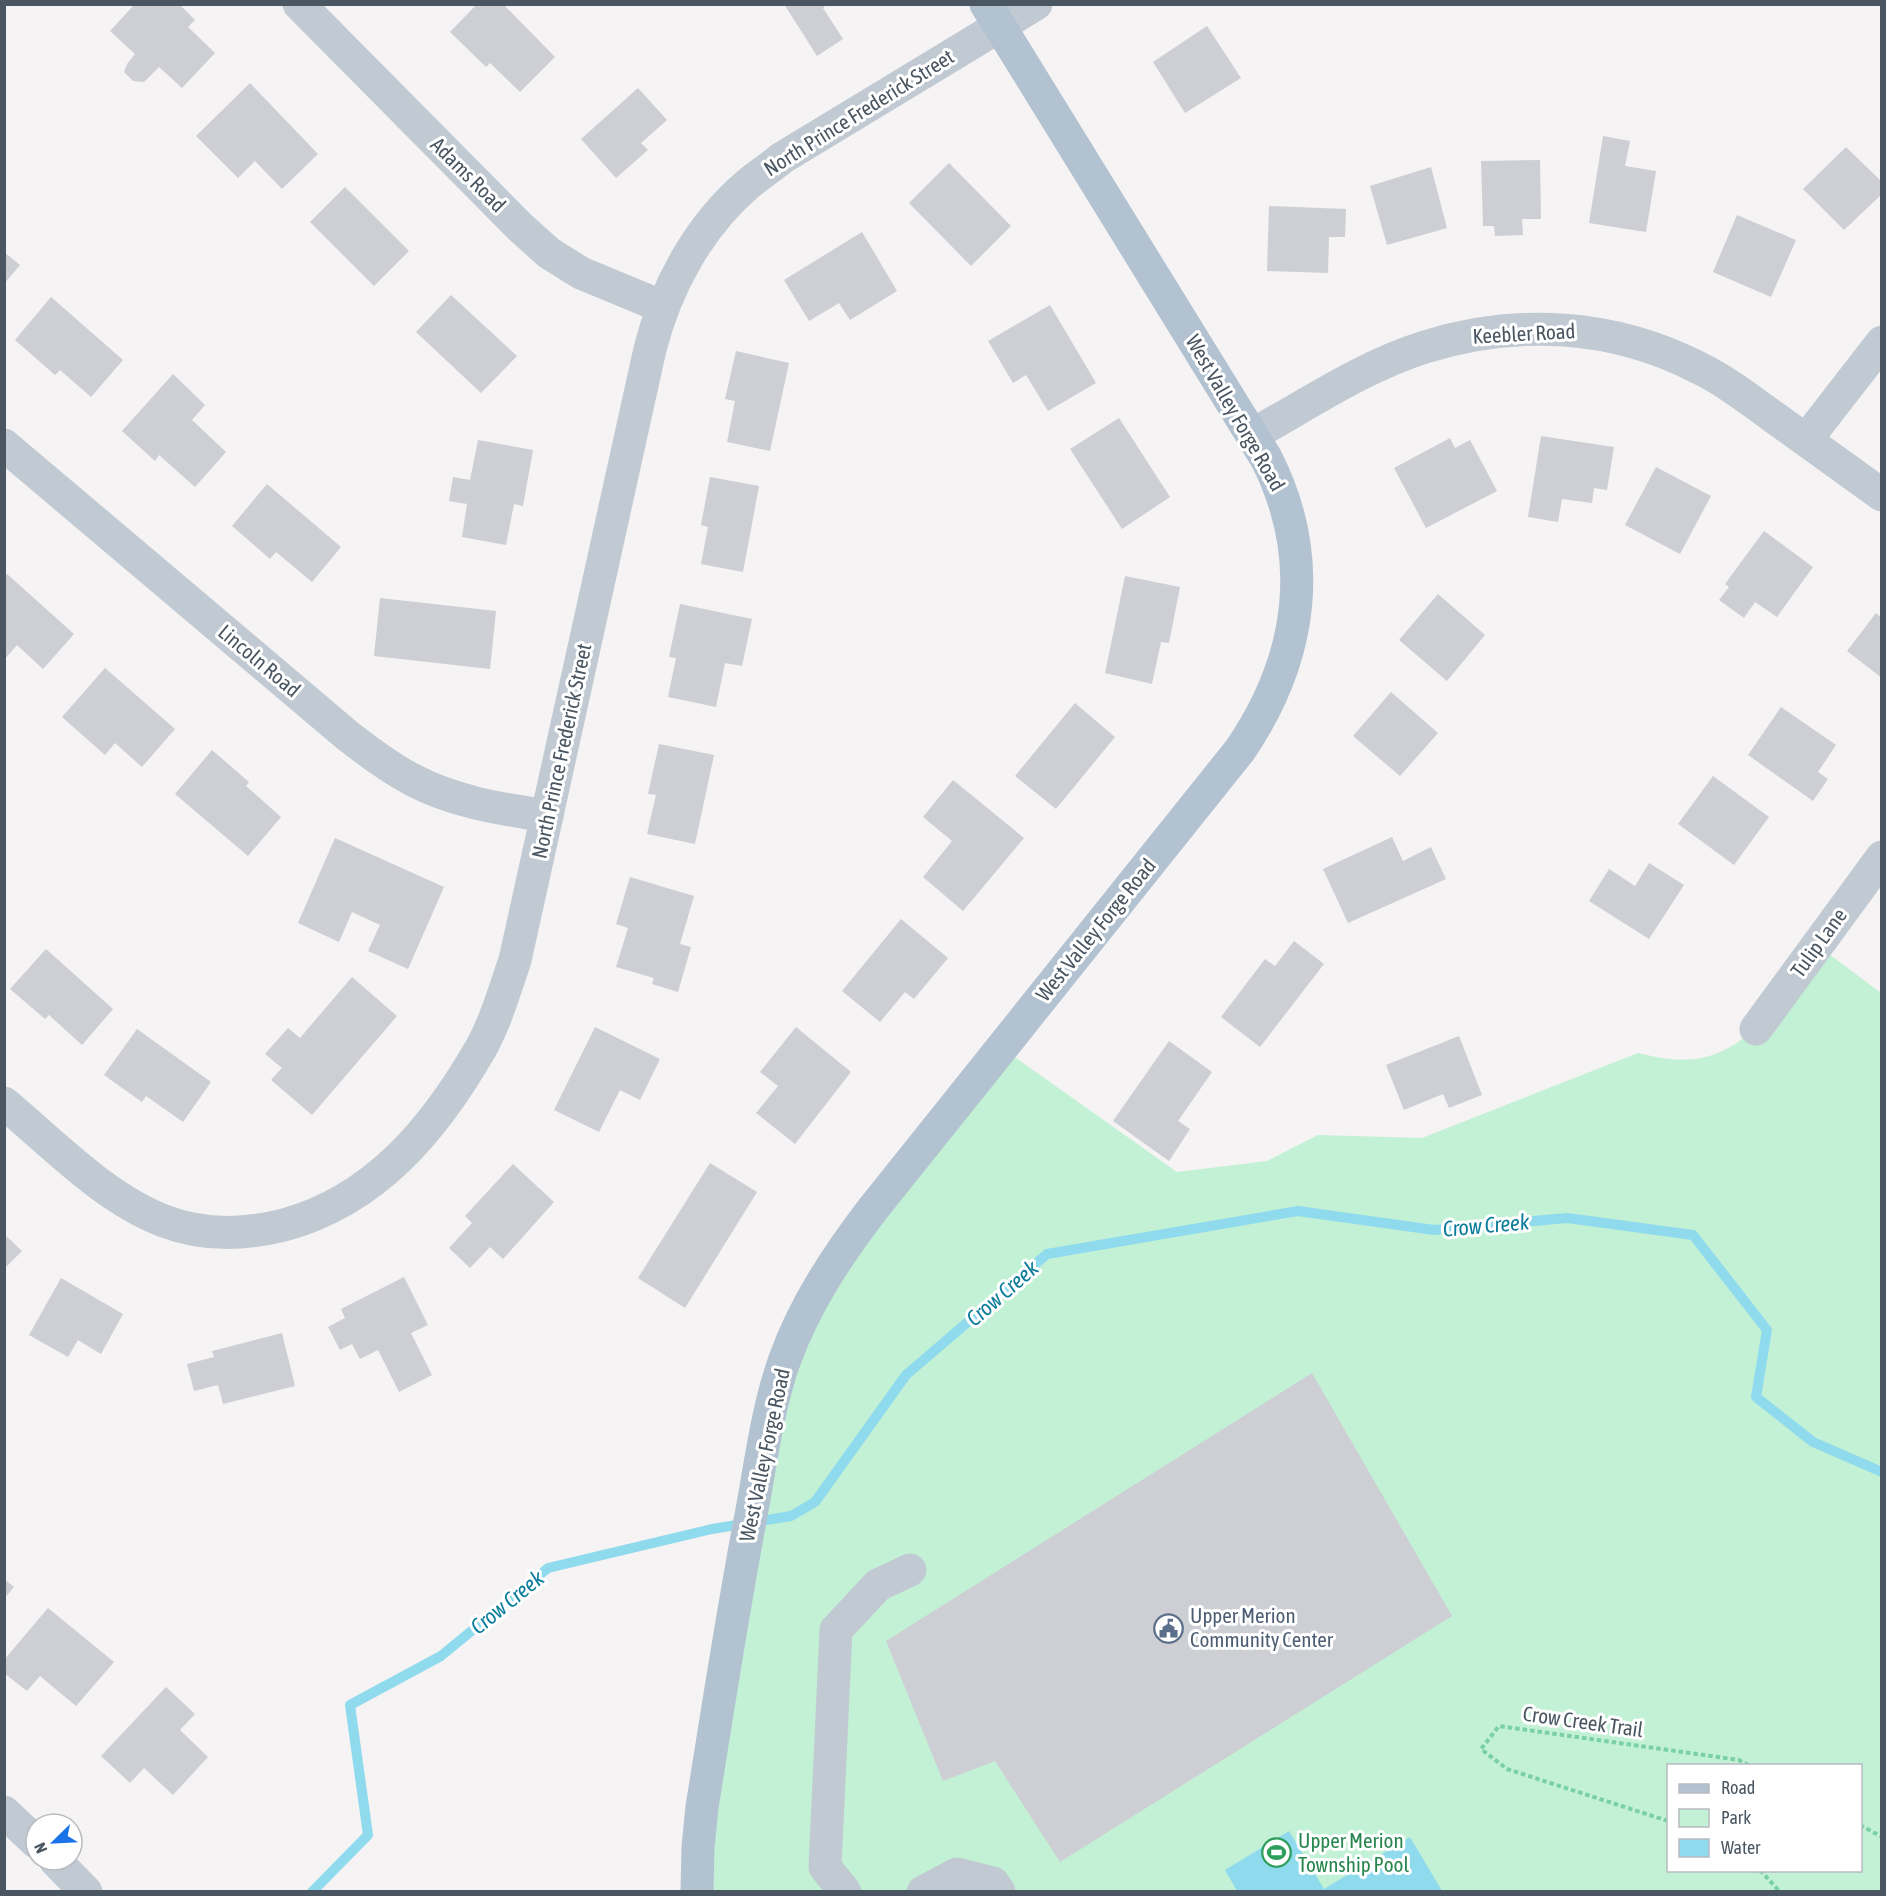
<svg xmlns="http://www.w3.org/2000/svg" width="1886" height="1896" font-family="'Asap Condensed',sans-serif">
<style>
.green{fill:#c3f1d5;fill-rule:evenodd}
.water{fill:#90daee}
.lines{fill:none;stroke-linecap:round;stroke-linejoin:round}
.stream{stroke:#90daee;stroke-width:10}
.building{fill:#cdcfd5}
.path{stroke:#7ad0a6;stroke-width:4;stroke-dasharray:4.5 3;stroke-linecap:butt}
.minor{stroke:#c1cad2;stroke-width:33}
.major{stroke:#b3c2d1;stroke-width:33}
.labels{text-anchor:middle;stroke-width:6;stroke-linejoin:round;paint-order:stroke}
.street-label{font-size:21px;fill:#4a5661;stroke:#fff}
.service-label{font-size:21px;fill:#4e5e75;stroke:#fff;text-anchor:start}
.leisure-label{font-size:21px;fill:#27864d;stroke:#fff;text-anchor:start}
.water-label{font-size:22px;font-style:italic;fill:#0c7c9b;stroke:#fff}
</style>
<rect width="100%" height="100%" fill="#f5f3f3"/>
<path class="green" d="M1817 945 1881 993V1891L697 1892 784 1360 1002 1048 1177 1172 1267 1161 1318 1135 1422 1138 1638 1053C1648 1055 1659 1058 1669 1059 1746 1068 1779 998 1817 945ZM1668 1766H1860V1870H1668Z"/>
<polygon class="water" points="1289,1831 1324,1889 1410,1837 1442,1891 1237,1891 1225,1870"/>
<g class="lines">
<polyline class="stream" points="312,1892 368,1835 350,1705 441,1656 548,1568 712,1529 791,1516 815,1502 906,1375 1047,1254 1298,1211 1434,1230 1567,1218 1693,1235 1767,1330 1756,1397 1813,1442 1882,1472"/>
</g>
<g class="building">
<polygon points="135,4 179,4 195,20 188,27 215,53 182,88 159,67 144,82 133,81 124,72 127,64 135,54 110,31"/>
<polygon points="477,4 503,4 555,57 520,92 490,63 486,67 450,32"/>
<polygon points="784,4 827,4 823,8 843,39 817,56"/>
<polygon points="1207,26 1241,78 1185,113 1153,62"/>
<polygon points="250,83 318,154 282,189 255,161 238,178 196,136"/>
<polygon points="638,88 667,120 641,143 648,150 616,178 581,139"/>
<polygon points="1603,136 1630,141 1625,166 1656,171 1646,232 1589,223"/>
<polygon points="1846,147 1882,182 1882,194 1844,230 1803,189"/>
<polygon points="1540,160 1541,219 1522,219 1523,235 1495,236 1494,226 1483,226 1481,161"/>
<polygon points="949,163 1011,226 971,266 909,203"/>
<polygon points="1431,167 1447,228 1387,245 1370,186"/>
<polygon points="345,187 409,251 374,286 310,222"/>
<polygon points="1269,206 1346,209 1345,237 1329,237 1328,273 1267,271"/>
<polygon points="1737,215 1796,240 1771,297 1713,272"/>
<polygon points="862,232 897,291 850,320 839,303 809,321 784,280"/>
<polygon points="4,252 20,265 4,284"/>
<polygon points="451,295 517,356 481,393 416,332"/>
<polygon points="51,297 123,360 91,397 60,370 55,375 15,340"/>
<polygon points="1050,305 1096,383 1048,411 1026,375 1013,383 988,341"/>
<polygon points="736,351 789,363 770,451 727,442 735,401 725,399"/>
<polygon points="173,374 205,405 192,420 226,452 195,487 159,455 155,461 122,431"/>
<polygon points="1119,418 1170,497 1122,529 1070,449"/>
<polygon points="1541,436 1614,447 1607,490 1594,488 1592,503 1562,499 1558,522 1528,517"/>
<polygon points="1450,438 1455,448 1470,440 1497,491 1426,528 1394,468"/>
<polygon points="478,440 533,450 523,506 514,504 506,545 462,537 467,504 449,501 453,477 470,480"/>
<polygon points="1656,467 1711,496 1680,554 1625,525"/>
<polygon points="710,477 759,486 743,572 701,564 708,527 701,525"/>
<polygon points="267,484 341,547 312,582 276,552 270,559 232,526"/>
<polygon points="1764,531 1813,567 1777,617 1755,602 1744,618 1719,600 1729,587 1725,584"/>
<polygon points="7,574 74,634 43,669 17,645 4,660 4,578"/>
<polygon points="1125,576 1180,587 1169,643 1161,642 1152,684 1105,673"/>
<polygon points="1438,594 1485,635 1447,681 1399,640"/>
<polygon points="380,598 496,611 490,669 374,656"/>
<polygon points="680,604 752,619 742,666 725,663 716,707 668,697 676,658 669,657"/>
<polygon points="1876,613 1882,618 1882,678 1847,651"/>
<polygon points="105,668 175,729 142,767 115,743 105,755 62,717"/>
<polygon points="1391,692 1438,733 1400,776 1353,736"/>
<polygon points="1075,703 1115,737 1056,809 1015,776"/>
<polygon points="1781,707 1836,745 1818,772 1828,779 1813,801 1748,755"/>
<polygon points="659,744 714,755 695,844 647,834 656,795 648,794"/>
<polygon points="212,750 249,782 246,786 281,817 248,856 175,794"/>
<polygon points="1713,776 1769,817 1734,865 1678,824"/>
<polygon points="953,780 1024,838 963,911 923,877 952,841 923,817"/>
<polygon points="1392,837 1403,861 1431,847 1446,879 1348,923 1323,869"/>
<polygon points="335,838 444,887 408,969 368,951 380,925 352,912 339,942 298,923"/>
<polygon points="1649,863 1684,885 1649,939 1589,901 1609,869 1635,886"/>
<polygon points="630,877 694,896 680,944 691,947 678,992 652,984 654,978 616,967 628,928 616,924"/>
<polygon points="901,919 948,958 914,999 905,992 880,1022 842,991"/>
<polygon points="1294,941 1324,964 1260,1047 1221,1017 1265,959 1275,966"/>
<polygon points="46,949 113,1009 82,1045 49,1015 45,1019 10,989"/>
<polygon points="352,977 397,1016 312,1115 271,1080 282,1068 265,1054 288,1028 300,1038"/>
<polygon points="595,1027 660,1059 640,1100 620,1090 599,1132 554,1110"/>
<polygon points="796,1027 851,1072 795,1144 756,1113 778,1086 760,1072"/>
<polygon points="137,1029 211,1082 183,1122 146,1096 142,1102 104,1075"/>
<polygon points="1459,1036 1482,1095 1449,1108 1443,1094 1404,1110 1386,1065"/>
<polygon points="1169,1041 1212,1072 1178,1121 1190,1129 1169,1161 1113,1121"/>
<polygon points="710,1163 757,1192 685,1308 638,1278"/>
<polygon points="513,1164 554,1202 503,1259 490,1247 470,1268 449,1248 472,1223 465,1216"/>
<polygon points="4,1234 22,1251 4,1269"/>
<polygon points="404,1277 428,1325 411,1333 432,1375 399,1392 378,1350 360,1359 352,1344 340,1350 328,1327 345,1318 341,1309"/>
<polygon points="61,1278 123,1314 101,1354 78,1340 68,1357 29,1335"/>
<polygon points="282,1333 295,1386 223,1404 218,1385 194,1391 187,1364 214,1357 212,1351"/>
<polygon points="1312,1373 1452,1616 1060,1862 995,1761 943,1781 886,1641"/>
<polygon points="4,1579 14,1587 4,1599"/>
<polygon points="48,1608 114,1662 76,1706 40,1676 27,1691 4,1673 4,1660"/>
<polygon points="166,1687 195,1714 180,1730 208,1757 173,1795 144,1768 130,1783 101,1756"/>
</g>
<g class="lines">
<g class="path">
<polyline points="1668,1821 1507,1769 1481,1749 1499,1726 1739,1760 1750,1766"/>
<polyline points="1860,1825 1882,1837"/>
<polyline points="1760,1870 1780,1892"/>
</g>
<g class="minor">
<polyline points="299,4 520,227 549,253 581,273 663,307"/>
<path d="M1252 435C1308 404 1364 366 1425 347 1517 318 1614 324 1699 368 1726 381 1750 400 1775 418 1810 443 1846 469 1882 495"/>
<polyline points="1806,440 1882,342"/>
<path d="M4 445 348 736C369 752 390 768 413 780 454 802 502 809 547 816"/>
<polyline points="1756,1029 1882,857"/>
<path d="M4 1103C53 1144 104 1198 164 1221 203 1236 244 1235 284 1225 376 1200 435 1128 481 1048 496 1021 505 989 515 960L650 349C666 286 699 226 748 184 759 175 771 167 782 158L1036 4"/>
<polyline points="4,1812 36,1842"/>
<polyline points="55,1860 86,1892"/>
<polyline points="845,1892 825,1867 836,1630 878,1585 910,1570"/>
<polyline points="923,1892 957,1874 993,1883 999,1892"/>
</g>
<path class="major" d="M697 1892 698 1847 702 1807C718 1708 733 1609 752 1510 761 1461 768 1406 785 1359 805 1304 837 1256 872 1210L1240 750C1302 659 1317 558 1266 458L986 4"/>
</g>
<defs>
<symbol id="civic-ring" viewBox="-11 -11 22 22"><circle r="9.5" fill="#fff" stroke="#5c6f8a" stroke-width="1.5"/><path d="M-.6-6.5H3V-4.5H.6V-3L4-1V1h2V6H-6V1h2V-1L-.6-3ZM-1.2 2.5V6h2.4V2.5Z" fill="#5c6f8a"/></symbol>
<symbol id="stadium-ring" viewBox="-11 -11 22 22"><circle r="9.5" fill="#fff" stroke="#2e9e5b" stroke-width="1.5"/><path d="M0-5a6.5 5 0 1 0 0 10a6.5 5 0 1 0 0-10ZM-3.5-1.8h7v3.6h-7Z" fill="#2e9e5b"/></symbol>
</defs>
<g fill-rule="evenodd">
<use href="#civic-ring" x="1152" y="1612" width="33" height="33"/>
<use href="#stadium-ring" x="1260" y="1836" width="33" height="33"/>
</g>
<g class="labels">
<g class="street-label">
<text transform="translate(859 113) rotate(-32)" y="7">North Prince Frederick Street</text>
<text transform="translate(468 175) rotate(45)" y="7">Adams Road</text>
<text transform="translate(1524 334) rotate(-3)" y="7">Keebler Road</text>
<text transform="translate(1235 413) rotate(60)" y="7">West Valley Forge Road</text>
<text transform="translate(259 661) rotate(40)" y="7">Lincoln Road</text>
<text transform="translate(562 751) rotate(-78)" y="7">North Prince Frederick Street</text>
<text transform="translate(1096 930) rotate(-51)" y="7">West Valley Forge Road</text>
<text transform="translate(1819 943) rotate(-54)" y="7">Tulip Lane</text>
<text transform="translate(765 1455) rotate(-78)" y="7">West Valley Forge Road</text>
<text transform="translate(1583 1722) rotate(8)" y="7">Crow Creek Trail</text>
</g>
<g class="service-label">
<text x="1190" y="1623">Upper Merion<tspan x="1190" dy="24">Community Center</tspan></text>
</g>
<g class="leisure-label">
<text x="1298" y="1848">Upper Merion<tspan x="1298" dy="24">Township Pool</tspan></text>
</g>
<g class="water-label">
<text transform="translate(1486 1225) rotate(-5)" y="8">Crow Creek</text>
<text transform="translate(1002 1293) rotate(-41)" y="8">Crow Creek</text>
<text transform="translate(507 1602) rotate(-39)" y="8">Crow Creek</text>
</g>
</g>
<rect width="1886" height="1896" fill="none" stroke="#4a5661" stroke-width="12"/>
<rect x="1667" y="1764" width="195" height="108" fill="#ffffff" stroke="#b7bbc0" stroke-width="1.5"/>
<rect x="1679" y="1784" width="30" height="9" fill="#b3c2d1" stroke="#b7bbc0" stroke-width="1.5"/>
<text x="1721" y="1794" font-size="18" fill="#4a5661">Road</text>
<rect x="1679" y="1809" width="30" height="18" fill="#c3f1d5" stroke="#b7bbc0" stroke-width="1.5"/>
<text x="1721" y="1824" font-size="18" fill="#4a5661">Park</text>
<rect x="1679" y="1839" width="30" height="18" fill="#90daee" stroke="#b7bbc0" stroke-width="1.5"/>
<text x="1721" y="1854" font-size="18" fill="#4a5661">Water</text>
<g transform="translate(54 1842) rotate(246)"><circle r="28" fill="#ffffff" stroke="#b7bbc0" stroke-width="1.5"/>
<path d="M0-4.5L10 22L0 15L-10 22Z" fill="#1a73e8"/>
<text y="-9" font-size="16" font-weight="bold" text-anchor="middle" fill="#4a5661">N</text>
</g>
</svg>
